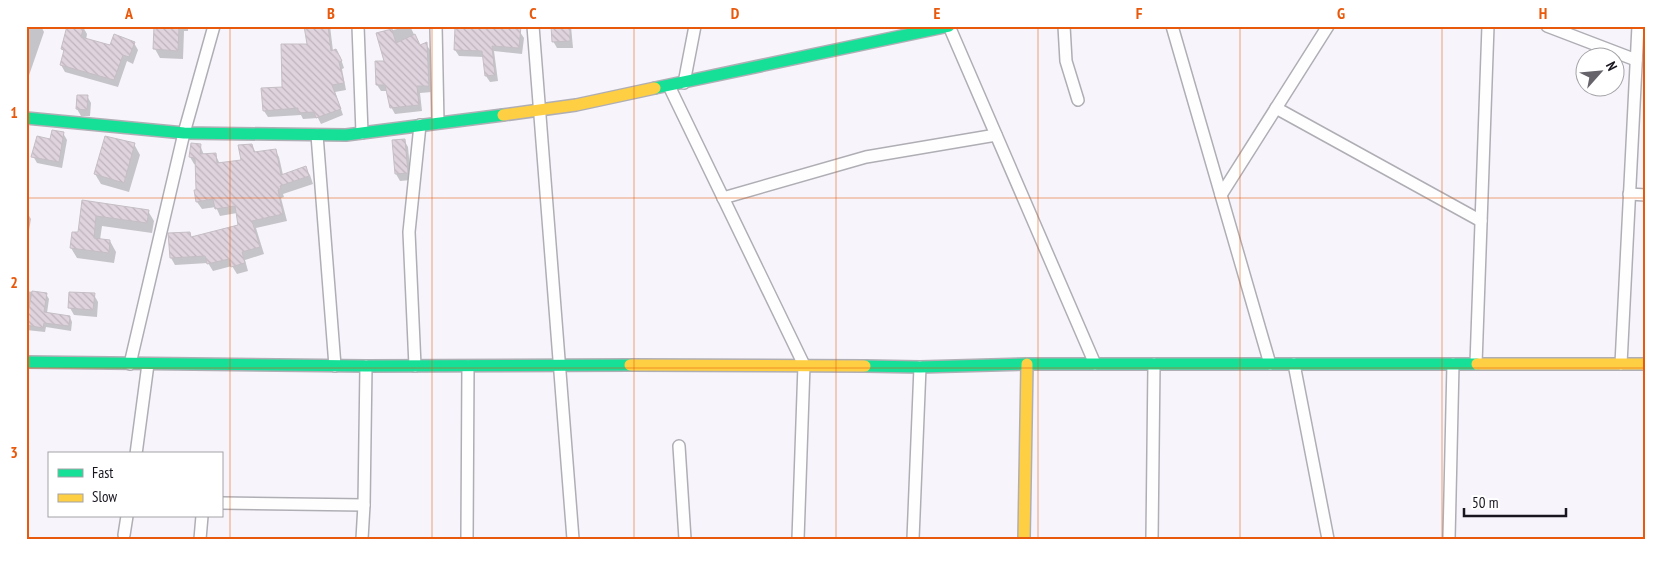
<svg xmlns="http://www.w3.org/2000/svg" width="1672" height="565" font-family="'PT Sans Narrow',sans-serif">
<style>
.shadow{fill:#0003}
.building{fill:url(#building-back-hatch);stroke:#c5bfc5}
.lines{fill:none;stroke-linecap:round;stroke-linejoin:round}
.street-casing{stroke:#b0aeb5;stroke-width:14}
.fast-casing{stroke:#b0aeb5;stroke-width:14}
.slow-casing{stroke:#b0aeb5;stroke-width:14}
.street{stroke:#fefefe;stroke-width:11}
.fast{stroke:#16e098;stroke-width:11}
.slow{stroke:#ffcf43;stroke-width:11}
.grid{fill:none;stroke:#e8590c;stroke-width:1;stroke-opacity:0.55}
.neatline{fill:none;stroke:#e8590c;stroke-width:2}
.grid-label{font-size:16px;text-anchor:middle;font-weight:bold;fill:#e8590c}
</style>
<defs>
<pattern id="building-back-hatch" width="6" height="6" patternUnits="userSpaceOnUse" patternTransform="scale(1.25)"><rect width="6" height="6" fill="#dfd3dd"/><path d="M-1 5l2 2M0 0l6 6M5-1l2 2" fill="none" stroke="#bfb4bd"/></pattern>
</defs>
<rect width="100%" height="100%" fill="#f7f5fb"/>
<g class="shadow">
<polygon points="26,26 41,26 44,32 26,84"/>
<polygon points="161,26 188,26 188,31 184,31 183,59 160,58 155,49"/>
<polygon points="306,26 330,26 333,51 340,56 344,68 342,69 346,90 335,92 343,115 321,124 318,118 303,119 301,115 268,117 264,111 283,88 308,45"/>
<polygon points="401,26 410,26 420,47 426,44 430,50 432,92 420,93 422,111 395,114 391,107 388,91 381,91 377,85 385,63 378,34 401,28"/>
<polygon points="552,26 571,26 573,48 557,48 553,41"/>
<polygon points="83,27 87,34 86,40 110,47 134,43 138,50 133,64 127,61 118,87 65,72 61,65 64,52 62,49"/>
<polygon points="497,29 520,32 524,38 522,54 494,51 498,81 490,82 486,76 484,57 459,56 455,50"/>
<polygon points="87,96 91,103 90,116 81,116 77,109"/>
<polygon points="63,133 67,140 62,168 37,163 33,156 51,141"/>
<polygon points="404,140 408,147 411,180 400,181 396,174"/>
<polygon points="134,144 140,155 129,192 101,184 95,174"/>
<polygon points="200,145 204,155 215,154 220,164 243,161 252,145 256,153 275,150 279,157 283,175 305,168 310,175 313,184 283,194 284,197 281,198 287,221 256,228 264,254 245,260 248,271 237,274 232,266 213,271 208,263 175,265 171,258 189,233 192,238 240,226 237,213 220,216 216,207 202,209 197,202 196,165 194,164 190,157"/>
<polygon points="83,201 148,211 154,221 152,233 102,226 100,240 110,241 116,252 114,263 77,258 71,248 79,234"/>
<polygon points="26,211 31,219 26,247"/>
<polygon points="26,291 46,294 49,299 47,313 70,317 72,322 71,331 46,327 45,332 26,330"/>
<polygon points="94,295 98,302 97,317 74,315 70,308"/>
</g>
<g class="building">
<polygon points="67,26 84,26 81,37 110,45 114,34 135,42 129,57 123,55 114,80 60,65 64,50 61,49"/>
<polygon points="154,26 179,27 178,51 153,49"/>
<polygon points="304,26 328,26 331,51 336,49 342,61 339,62 344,83 332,85 341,109 316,118 314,112 298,113 298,108 263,111 261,88 282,87 281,44 307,44"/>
<polygon points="495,26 521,26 519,48 492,46 495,75 485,76 482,51 454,50 455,27 495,28"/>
<polygon points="551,26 570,26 570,41 552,42"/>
<polygon points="392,29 396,43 415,34 420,45 427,42 429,86 417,86 419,105 390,108 385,85 376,85 375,61 384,61 376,33"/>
<polygon points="77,95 88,95 87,110 76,109"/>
<polygon points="52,130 64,132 59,162 31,157 37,136 50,139"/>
<polygon points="105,136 135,143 124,183 94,174"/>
<polygon points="405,139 408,173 395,174 392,140"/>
<polygon points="191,143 201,144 200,154 216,153 217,163 241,160 238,145 252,144 254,152 276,149 281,175 306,166 309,176 280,186 281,189 278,190 283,214 252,221 260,247 242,252 245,263 231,267 229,259 207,264 205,256 170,258 168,233 190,232 191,237 238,225 235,206 215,209 213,199 196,202 194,190 196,190 195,158 189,157"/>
<polygon points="82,200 149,210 147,223 96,216 94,238 110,240 109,253 70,248 72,232 78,232"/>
<polygon points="32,291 47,293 44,312 70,316 69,326 44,323 43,328 26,325"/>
<polygon points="69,292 95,293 93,310 68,308"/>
</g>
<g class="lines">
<defs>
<g id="street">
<polyline points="358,26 362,133"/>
<polyline points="436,26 438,123"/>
<polyline points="533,26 573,539"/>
<polyline points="949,26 1095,364"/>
<polyline points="1064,26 1066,61 1078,100"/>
<polyline points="1172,26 1270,364"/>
<polyline points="1547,26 1636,60"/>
<polyline points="684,83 695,26"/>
<polyline points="669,86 804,365 798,539"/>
<polyline points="1276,108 1481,221"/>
<polyline points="317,135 335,366"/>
<polyline points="1629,194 1646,195"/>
<polyline points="1221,195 1328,26"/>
<polyline points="723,198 866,157 996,135"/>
<polyline points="130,364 184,133 214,26"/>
<polyline points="1294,364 1328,539"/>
<polyline points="1476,364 1488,26"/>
<polyline points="1621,364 1638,26"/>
<polyline points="415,366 409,232 420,125"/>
<polyline points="679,446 685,539"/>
<polyline points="136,454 148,364"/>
<polyline points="221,503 364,505"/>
<polyline points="124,535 127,516"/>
<polyline points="200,539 202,516"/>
<polyline points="362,539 364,505 366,366"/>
<polyline points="467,539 468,366"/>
<polyline points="913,539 920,367"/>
<polyline points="1152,539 1154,364"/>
<polyline points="1449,539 1453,364"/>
</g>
<g id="fast">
<polyline points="655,88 949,26"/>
<polyline points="26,118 184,133 346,135 503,115"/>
<polyline points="26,362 366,366 630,365"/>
<polyline points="865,366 920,367 1027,364 1477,364"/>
</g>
<g id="slow">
<polyline points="503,115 576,105 655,88"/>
<polyline points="1477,364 1646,364"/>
<polyline points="630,365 865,366"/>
<polyline points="1024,539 1027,364"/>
</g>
</defs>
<use href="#street" class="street-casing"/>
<use href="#fast" class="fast-casing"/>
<use href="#slow" class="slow-casing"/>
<use href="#street" class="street"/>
<use href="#fast" class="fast"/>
<use href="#slow" class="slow"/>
</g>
<path class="grid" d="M230 26V539M432 26V539M634 26V539M836 26V539M1038 26V539M1240 26V539M1442 26V539M26 198H1646M26 368H1646"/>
<rect width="1672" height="565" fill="none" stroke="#ffffff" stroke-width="55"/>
<rect x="48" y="452" width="175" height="65" fill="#ffffff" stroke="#a3a1a5"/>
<rect x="58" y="469" width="25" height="8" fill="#16e098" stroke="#a3a1a5"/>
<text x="92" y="478" font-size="15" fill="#18151e">Fast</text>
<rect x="58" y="494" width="25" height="8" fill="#ffcf43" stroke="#a3a1a5"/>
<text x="92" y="502" font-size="15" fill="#18151e">Slow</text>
<g transform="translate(1600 72) rotate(63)"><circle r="24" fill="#ffffff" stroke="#a3a1a5"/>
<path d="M0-4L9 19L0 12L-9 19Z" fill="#66636b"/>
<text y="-8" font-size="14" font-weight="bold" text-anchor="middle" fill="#18151e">N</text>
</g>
<path d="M1464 508v8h102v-8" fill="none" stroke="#18151e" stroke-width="2.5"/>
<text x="1472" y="508" font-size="15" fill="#18151e" stroke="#ffffff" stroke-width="4" paint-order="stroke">50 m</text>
<rect x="28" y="28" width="1616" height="510" class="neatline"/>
<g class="grid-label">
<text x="129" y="19">A</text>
<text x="331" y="19">B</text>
<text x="533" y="19">C</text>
<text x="735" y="19">D</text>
<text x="937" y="19">E</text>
<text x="1139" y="19">F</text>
<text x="1341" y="19">G</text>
<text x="1543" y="19">H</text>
<text x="14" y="118">1</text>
<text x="14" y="288">2</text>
<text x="14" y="458">3</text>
</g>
</svg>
